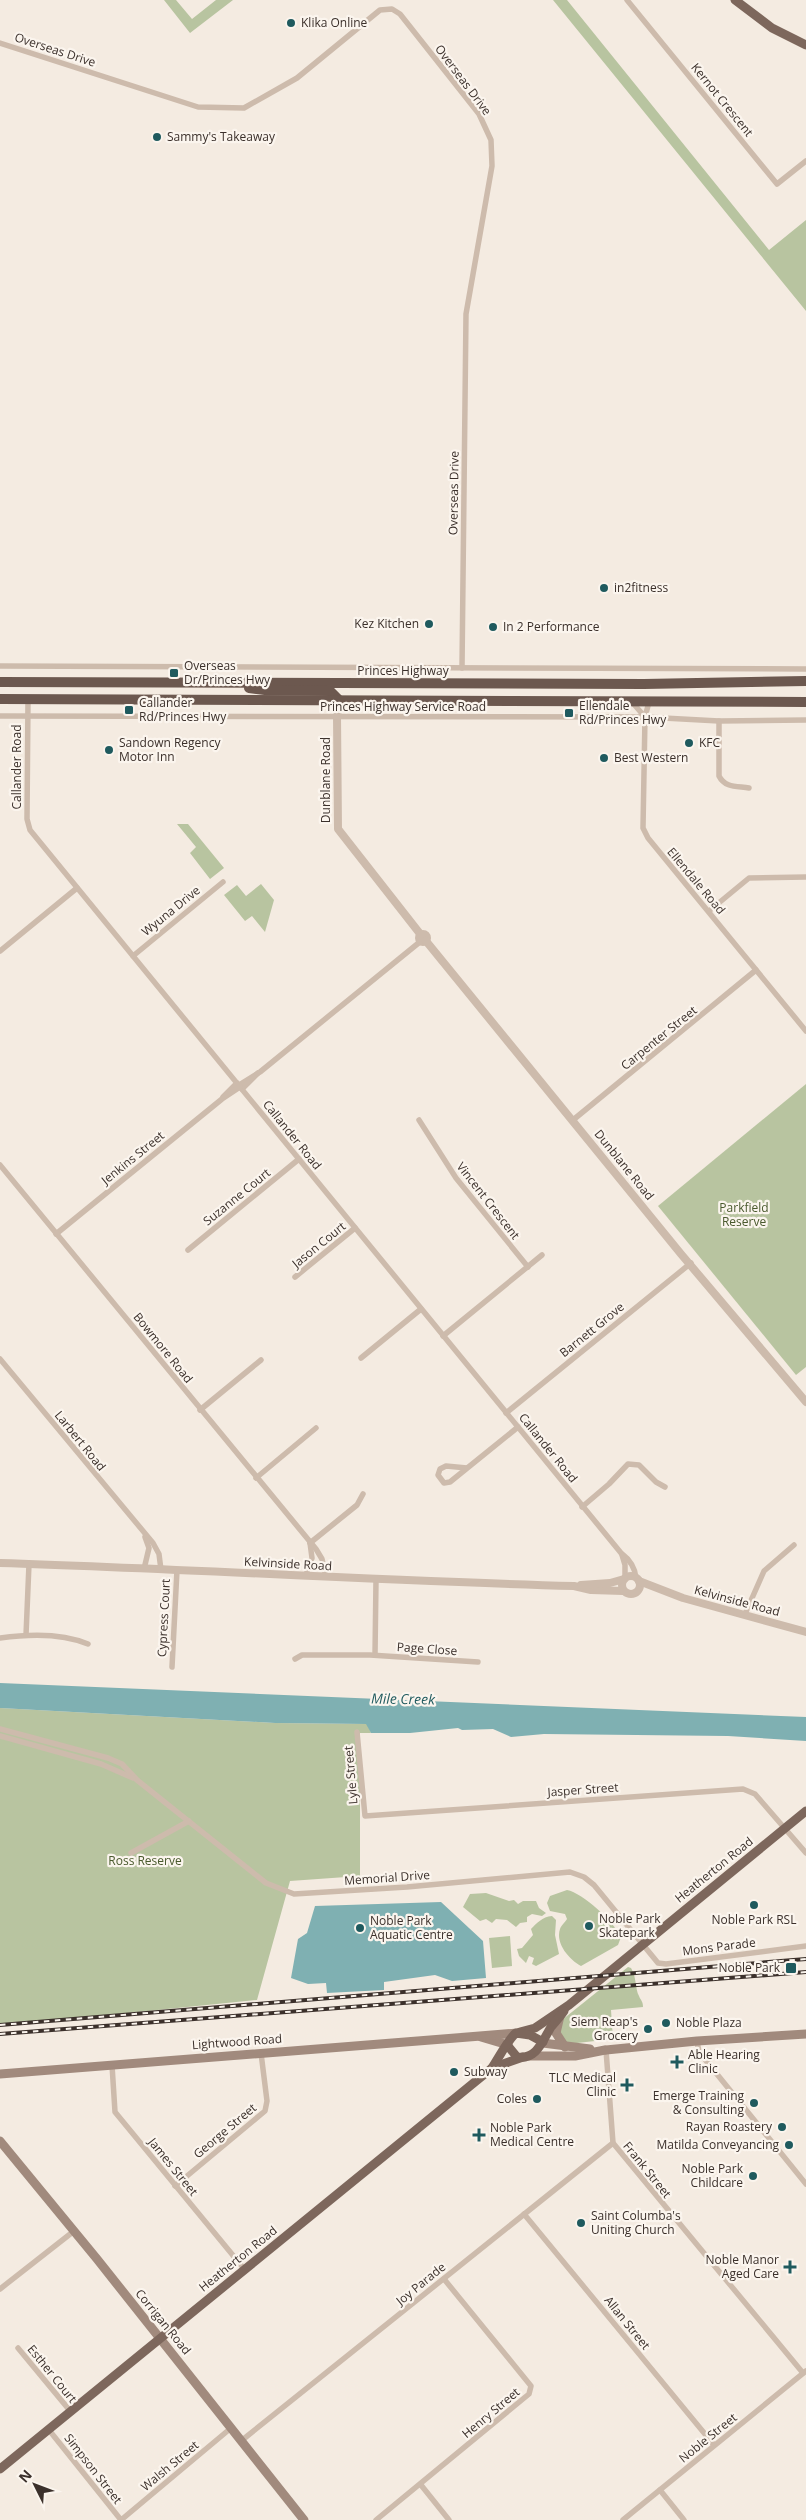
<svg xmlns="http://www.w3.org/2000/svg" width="806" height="2520" font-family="'Open Sans',sans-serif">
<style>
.green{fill:#b8c4a0}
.water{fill:#7fb0b2}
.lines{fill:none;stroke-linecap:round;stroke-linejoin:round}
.minor{stroke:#cdbbac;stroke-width:5.5}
.tertiary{stroke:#cdbbac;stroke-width:8}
.secondary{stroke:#a18a7d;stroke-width:9}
.primary{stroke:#7d675c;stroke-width:9}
.trunk{stroke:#6c584f;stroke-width:10}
.rail-casing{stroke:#3b302b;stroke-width:4}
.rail{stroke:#fbf5ee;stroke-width:2;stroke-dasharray:5.5;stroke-linecap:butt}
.poi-dot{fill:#1f5a5e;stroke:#fbf5ee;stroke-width:2}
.labels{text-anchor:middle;stroke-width:4.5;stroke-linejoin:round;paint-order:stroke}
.poi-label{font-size:12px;fill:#3b302b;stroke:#fbf5ee;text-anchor:start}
.street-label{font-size:12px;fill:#3b302b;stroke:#fbf5ee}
.park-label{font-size:12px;fill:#4a5a2e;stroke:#fbf5ee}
.water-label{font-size:14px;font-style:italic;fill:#1f5a5e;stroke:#fbf5ee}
</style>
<rect width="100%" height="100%" fill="#f4ebe1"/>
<g class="green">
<polygon points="164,0 176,0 192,19 216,0 233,0 190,33"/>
<polygon points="553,0 567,0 769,250 806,220 806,311"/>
<polygon points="177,824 188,824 224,868 210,879 190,853 196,847"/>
<polygon points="261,884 274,900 265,932 252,916 245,921 224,895 237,885 246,896"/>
<polygon points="806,1084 806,1367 796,1375 658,1206"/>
<polygon points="0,1708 275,1723 367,1724 371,1733 360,1733 360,1876 290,1881 257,2000 0,2026"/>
<path d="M567 1890C583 1893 614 1922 621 1937L618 1945 581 1966C570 1960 555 1944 560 1929 561 1926 565 1922 567 1919L565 1914 550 1911 547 1903 550 1896Z"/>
<polygon points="486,1893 509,1901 514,1900 518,1904 523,1901 536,1901 539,1908 546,1913 542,1916 532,1914 527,1917 527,1922 520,1923 516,1927 507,1920 496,1919 492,1923 486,1919 480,1921 463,1907 470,1894"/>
<path d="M552 1916 556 1920 555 1935 559 1954 536 1966 532 1964 534 1958 529 1956 526 1963 519 1956 517 1949 522 1948 533 1935 531 1929C537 1923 542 1917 552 1916Z"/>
<polygon points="510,1936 512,1966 492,1968 489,1938"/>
<path d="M628 1967 631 1968C637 1978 635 1989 639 1996 641 2001 643 2001 643 2007L611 2010 613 2039 568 2044 559 2033 562 2020Z"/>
</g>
<g class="water">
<polygon points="0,1683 806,1717 806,1741 728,1736 544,1734 511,1737 493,1729 462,1730 458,1728 410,1733 371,1733 366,1724 275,1723 0,1708"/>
<polygon points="441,1902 483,1941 486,1978 452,1981 435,1975 384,1982 384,1990 327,1993 326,1983 308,1984 291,1978 298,1939 307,1933 315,1906"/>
</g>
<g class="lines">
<g class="minor">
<polyline points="627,0 777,184 806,161"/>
<polyline points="0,43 198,107 244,108 297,78 380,10 392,9 400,14 479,114 491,140 492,166 466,314 462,668"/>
<polyline points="0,666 806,669"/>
<path d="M28 700 27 819 30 830 621 1553C629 1559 635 1567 636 1578"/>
<polyline points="632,702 645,717"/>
<polyline points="649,702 645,717 643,828 648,838 806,1031"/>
<polyline points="0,716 645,717 719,721 806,720"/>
<path d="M719 721V776C725 788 737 786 749 788"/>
<polyline points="709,911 749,878 806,877"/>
<polyline points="0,951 77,888"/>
<polyline points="133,956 223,882"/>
<polyline points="239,1085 260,1072 421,941"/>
<polyline points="242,1089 258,1073"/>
<polyline points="223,1097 237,1083"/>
<polyline points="419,1120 456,1178 528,1267"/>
<polyline points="573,1120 756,970"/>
<polyline points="0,1165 316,1549 322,1559 326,1577"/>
<polyline points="56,1234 222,1099 240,1087"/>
<polyline points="188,1250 299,1159"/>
<polyline points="295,1277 355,1228"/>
<polyline points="443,1336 542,1255"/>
<polyline points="361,1358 421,1309"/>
<polyline points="0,1359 153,1543 159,1554 161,1570"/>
<polyline points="200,1410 261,1360"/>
<polyline points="506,1413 691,1263"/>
<polyline points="467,1468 446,1466 440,1469 438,1475 444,1483 450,1482 518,1427"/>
<polyline points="256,1478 316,1428"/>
<polyline points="582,1507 609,1484 628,1464 639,1465 656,1482 665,1487"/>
<polyline points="310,1543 357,1505 363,1494"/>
<polyline points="622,1555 625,1565 625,1578"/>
<polyline points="144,1569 149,1548 145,1537"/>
<polyline points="306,1575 312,1558 310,1543"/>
<polyline points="745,1614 764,1571 794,1545"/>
<polyline points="26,1635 29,1564"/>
<path d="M0 1638C28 1634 62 1633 88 1644"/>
<polyline points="375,1655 376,1580"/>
<polyline points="295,1659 302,1655 370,1655 478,1662"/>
<polyline points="172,1667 177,1570"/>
<polyline points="0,1729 108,1758 122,1764 137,1780 266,1883 294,1894 407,1887 570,1872 584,1877 594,1885 658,1963 666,1964 806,1946"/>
<polyline points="357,1732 365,1816 743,1789 755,1794 806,1853"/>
<polyline points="0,1736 101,1764 133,1778"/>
<polyline points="131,1853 189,1821"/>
<polyline points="697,2041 699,2052 806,2184"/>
<polyline points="606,2050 613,2143 803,2373"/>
<polyline points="112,2065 115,2112 245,2270"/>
<polyline points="175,2186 265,2111 267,2101 261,2053"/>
<polyline points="524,2214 714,2445"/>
<polyline points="0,2289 74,2231"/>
<polyline points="18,2348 71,2412"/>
<polyline points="49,2430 121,2520 231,2428"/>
<polyline points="241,2441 613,2143"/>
<polyline points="421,2485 449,2520"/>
<polyline points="660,2490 684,2520"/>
<polyline points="376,2520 529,2394 531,2386 444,2279"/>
<polyline points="623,2520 806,2371"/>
</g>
<g class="tertiary">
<polyline points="340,701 337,716 338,829 421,935"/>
<circle cx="423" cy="938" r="4"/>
<polyline points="426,941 681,1254 806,1402"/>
<path d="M0 1563C191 1569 383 1581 574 1586L591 1590 623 1591"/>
<circle cx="631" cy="1585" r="9"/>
<polyline points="639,1581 683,1598 806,1632"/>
<polyline points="581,1585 610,1583 624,1579"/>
</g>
<g class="secondary">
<polyline points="560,2016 556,2033 565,2047"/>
<polyline points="481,2037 508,2045"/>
<polyline points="543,2043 590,2049"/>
<polyline points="606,2050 697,2041 806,2034"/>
<polyline points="528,2056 575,2056 605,2050"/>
<polyline points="0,2074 518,2033"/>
<polyline points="0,2141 97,2259 304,2520"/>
</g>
<g class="primary">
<polyline points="735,0 772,28 806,45"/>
<polyline points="520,2032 535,2028 569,2005 806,1811"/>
<path d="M508 2046 517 2057C537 2060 543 2040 551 2027 555 2022 560 2017 564 2011"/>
<path d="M492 2068C498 2059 509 2038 516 2033L530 2035 543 2042"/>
<polyline points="0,2469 492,2068 523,2057"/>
</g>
<g class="trunk">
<polyline points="0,682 644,684 806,681"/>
<polyline points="249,688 265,690 330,691 340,701"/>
<polyline points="0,699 806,702"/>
</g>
<defs>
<g id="rail">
<polyline points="0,2025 806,1959"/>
<polyline points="0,2034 806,1972"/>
</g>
</defs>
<use href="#rail" class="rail-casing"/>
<use href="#rail" class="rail"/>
</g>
<g class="poi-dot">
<circle cx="291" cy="23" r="5"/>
<circle cx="157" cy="137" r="5"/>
<circle cx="604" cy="588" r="5"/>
<circle cx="429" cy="624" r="5"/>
<circle cx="493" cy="627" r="5"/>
<rect x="169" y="668" width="10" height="10" rx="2.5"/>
<rect x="124" y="705" width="10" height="10" rx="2.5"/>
<rect x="564" y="708" width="10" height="10" rx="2.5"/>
<circle cx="689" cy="743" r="5"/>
<circle cx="109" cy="750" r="5"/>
<circle cx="604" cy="758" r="5"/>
<circle cx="754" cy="1905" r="5"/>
<circle cx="589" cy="1926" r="5"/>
<circle cx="360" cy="1928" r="5"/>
<rect x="785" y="1962" width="12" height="12" rx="2.5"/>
<circle cx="666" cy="2023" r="5"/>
<circle cx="648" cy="2029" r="5"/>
<path d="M674.5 2054.5h5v5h5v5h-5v5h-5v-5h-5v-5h5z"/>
<circle cx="454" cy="2072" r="5"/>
<path d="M624.5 2077.5h5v5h5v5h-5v5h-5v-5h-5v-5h5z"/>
<circle cx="537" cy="2099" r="5"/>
<circle cx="754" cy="2103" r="5"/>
<circle cx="782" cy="2127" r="5"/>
<path d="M476.5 2127.5h5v5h5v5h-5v5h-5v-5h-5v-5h5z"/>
<circle cx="789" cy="2145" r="5"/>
<circle cx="753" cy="2176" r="5"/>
<circle cx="581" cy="2223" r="5"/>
<path d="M787.5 2259.5h5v5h5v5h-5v5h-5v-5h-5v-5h5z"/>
</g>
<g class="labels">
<g class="poi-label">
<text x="301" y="27">Klika Online</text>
<text x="167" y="141">Sammy's Takeaway</text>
<text x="614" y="592">in2fitness</text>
<text x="419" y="628" text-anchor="end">Kez Kitchen</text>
<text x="503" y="631">In 2 Performance</text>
<text x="184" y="670">Overseas<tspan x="184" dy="14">Dr/Princes Hwy</tspan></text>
<text x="139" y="707">Callander<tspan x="139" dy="14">Rd/Princes Hwy</tspan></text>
<text x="579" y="710">Ellendale<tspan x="579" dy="14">Rd/Princes Hwy</tspan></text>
<text x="119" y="747">Sandown Regency<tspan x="119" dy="14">Motor Inn</tspan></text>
<text x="699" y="747">KFC</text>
<text x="614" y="762">Best Western</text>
<text x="599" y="1923">Noble Park<tspan x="599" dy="14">Skatepark</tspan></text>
<text x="754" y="1924" text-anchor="middle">Noble Park RSL</text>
<text x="370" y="1925">Noble Park<tspan x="370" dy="14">Aquatic Centre</tspan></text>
<text x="780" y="1972" text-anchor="end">Noble Park</text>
<text x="638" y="2026" text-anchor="end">Siem Reap's<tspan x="638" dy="14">Grocery</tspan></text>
<text x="676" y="2027">Noble Plaza</text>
<text x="688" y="2059">Able Hearing<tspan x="688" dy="14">Clinic</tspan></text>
<text x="464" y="2076">Subway</text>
<text x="616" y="2082" text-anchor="end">TLC Medical<tspan x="616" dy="14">Clinic</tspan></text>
<text x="744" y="2100" text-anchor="end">Emerge Training<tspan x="744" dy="14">&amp; Consulting</tspan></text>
<text x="527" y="2103" text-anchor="end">Coles</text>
<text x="772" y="2131" text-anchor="end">Rayan Roastery</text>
<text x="490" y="2132">Noble Park<tspan x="490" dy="14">Medical Centre</tspan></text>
<text x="779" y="2149" text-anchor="end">Matilda Conveyancing</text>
<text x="743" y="2173" text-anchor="end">Noble Park<tspan x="743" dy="14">Childcare</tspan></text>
<text x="591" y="2220">Saint Columba's<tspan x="591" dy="14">Uniting Church</tspan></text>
<text x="779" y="2264" text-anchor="end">Noble Manor<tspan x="779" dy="14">Aged Care</tspan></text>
</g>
<g class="street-label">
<text transform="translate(55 50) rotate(18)" y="4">Overseas Drive</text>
<text transform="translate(463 80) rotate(53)" y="4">Overseas Drive</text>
<text transform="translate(722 100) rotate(51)" y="4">Kernot Crescent</text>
<text transform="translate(454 493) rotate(-89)" y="4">Overseas Drive</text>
<text x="403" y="675">Princes Highway</text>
<text x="403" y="711">Princes Highway Service Road</text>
<text transform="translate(17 767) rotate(-90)" y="4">Callander Road</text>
<text transform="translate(326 780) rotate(-90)" y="4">Dunblane Road</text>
<text transform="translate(696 881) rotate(50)" y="4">Ellendale Road</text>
<text transform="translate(171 911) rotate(-39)" y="4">Wyuna Drive</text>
<text transform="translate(659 1038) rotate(-39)" y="4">Carpenter Street</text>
<text transform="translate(292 1135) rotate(51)" y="4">Callander Road</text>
<text transform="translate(133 1158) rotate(-39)" y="4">Jenkins Street</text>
<text transform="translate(624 1165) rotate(51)" y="4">Dunblane Road</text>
<text transform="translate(237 1197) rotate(-39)" y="4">Suzanne Court</text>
<text transform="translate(488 1201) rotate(52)" y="4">Vincent Crescent</text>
<text transform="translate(319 1245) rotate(-39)" y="4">Jason Court</text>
<text transform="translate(592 1330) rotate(-39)" y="4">Barnett Grove</text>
<text transform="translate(163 1348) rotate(51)" y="4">Bowmore Road</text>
<text transform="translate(80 1441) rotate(51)" y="4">Larbert Road</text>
<text transform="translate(548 1448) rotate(51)" y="4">Callander Road</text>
<text transform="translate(288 1564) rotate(3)" y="4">Kelvinside Road</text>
<text transform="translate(737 1601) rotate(15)" y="4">Kelvinside Road</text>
<text transform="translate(164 1618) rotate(-87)" y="4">Cypress Court</text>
<text transform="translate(427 1649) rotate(4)" y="4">Page Close</text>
<text transform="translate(351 1775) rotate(-95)" y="4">Lyle Street</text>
<text transform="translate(583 1790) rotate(-4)" y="4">Jasper Street</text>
<text transform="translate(714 1870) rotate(-39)" y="4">Heatherton Road</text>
<text transform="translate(387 1878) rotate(-4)" y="4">Memorial Drive</text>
<text transform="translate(719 1947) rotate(-7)" y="4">Mons Parade</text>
<text transform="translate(237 2042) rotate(-4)" y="4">Lightwood Road</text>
<text transform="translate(225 2131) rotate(-40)" y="4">George Street</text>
<text transform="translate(173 2167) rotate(51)" y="4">James Street</text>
<text transform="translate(647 2170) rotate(51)" y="4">Frank Street</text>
<text transform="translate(238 2259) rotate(-39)" y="4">Heatherton Road</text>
<text transform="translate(421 2284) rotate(-39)" y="4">Joy Parade</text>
<text transform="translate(163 2322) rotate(51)" y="4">Corrigan Road</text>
<text transform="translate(627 2323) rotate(51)" y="4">Allan Street</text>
<text transform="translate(52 2374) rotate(51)" y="4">Esther Court</text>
<text transform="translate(491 2413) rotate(-40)" y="4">Henry Street</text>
<text transform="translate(708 2438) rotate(-39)" y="4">Noble Street</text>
<text transform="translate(170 2466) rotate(-40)" y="4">Walsh Street</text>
<text transform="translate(93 2469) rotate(52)" y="4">Simpson Street</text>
</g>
<g class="park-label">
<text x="744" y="1212">Parkfield<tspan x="744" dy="14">Reserve</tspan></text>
<text x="145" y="1865">Ross Reserve</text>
</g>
<g class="water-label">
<text transform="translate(403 1699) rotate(1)" y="5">Mile Creek</text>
</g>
</g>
<g transform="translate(35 2485) rotate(312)" stroke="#fbf5ee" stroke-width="4" paint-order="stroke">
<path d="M0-4L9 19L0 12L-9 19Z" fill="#3b302b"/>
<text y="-8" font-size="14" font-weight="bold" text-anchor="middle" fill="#3b302b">N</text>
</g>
</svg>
